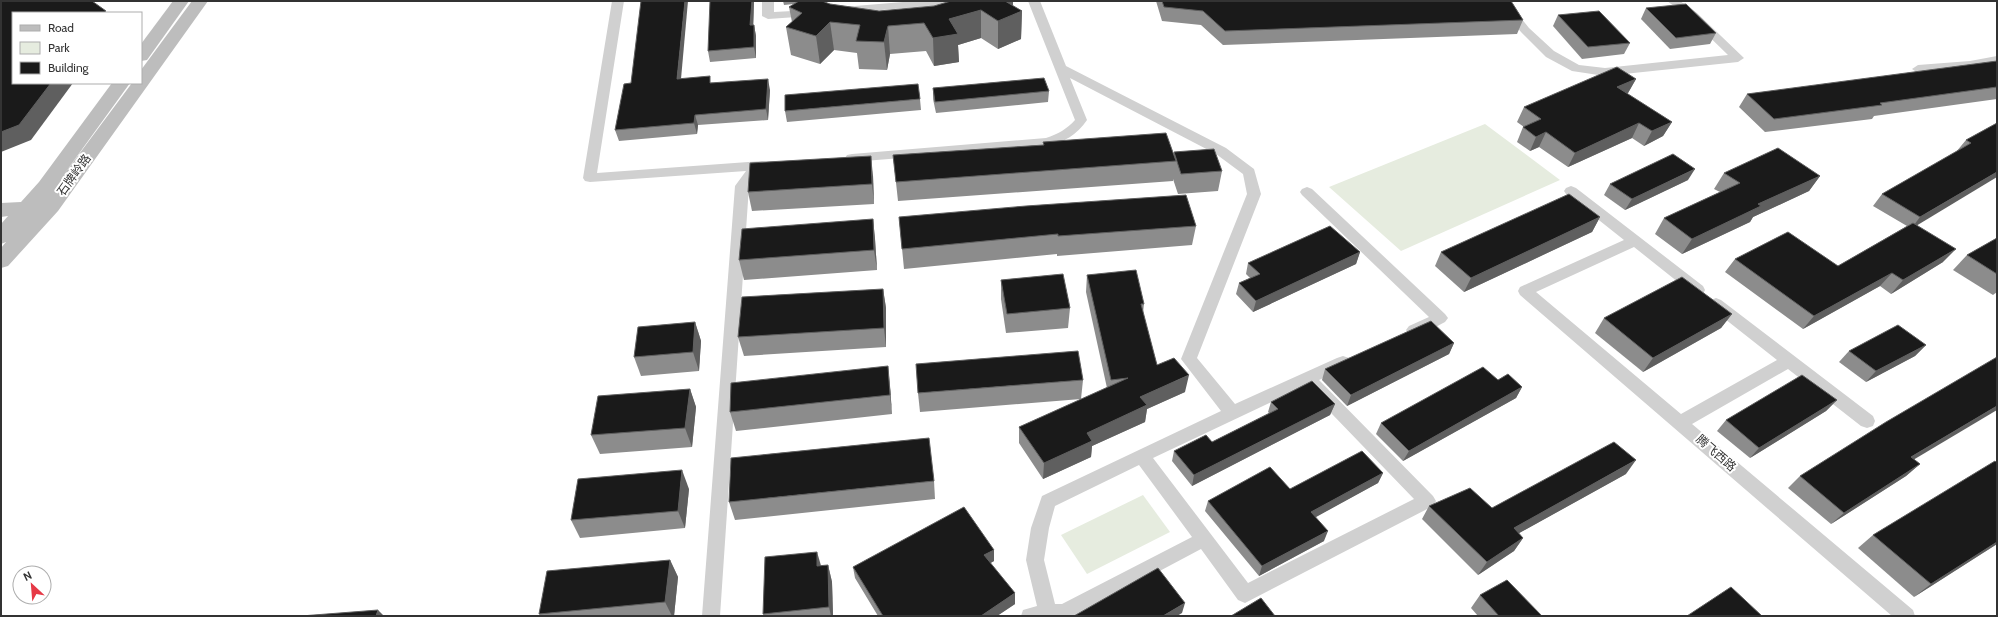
<svg xmlns="http://www.w3.org/2000/svg" width="1998" height="617" font-family="Cabin,'Noto Sans SC',sans-serif">
<style>
.green{fill:#e6ecdf}
.lines{fill:none;stroke-linecap:round;stroke-linejoin:round}
.street{fill:#d0d0d0;fill-rule:evenodd}
.secondary{fill:#bdbdbd;fill-rule:evenodd}
.wall{fill:#8c8c8c}
.shaded-wall{fill:#5f5f5f}
.building{fill:#1a1a1a;stroke:#5f5f5f}
.labels{text-anchor:middle;stroke-width:4;stroke-linejoin:round;paint-order:stroke}
.street-label{font-size:12px;fill:#333;stroke:#fff}
</style>
<rect width="100%" height="100%" fill="#fff"/>
<g class="green">
<polygon points="1485,124 1560,180 1401,251 1329,187"/>
<polygon points="1143,495 1170,532 1087,574 1061,535"/>
</g>
<g class="lines">
<g class="street">
<path d="M612 1H624L597 173 762 161 771 163 773 166C767 175 755 173 749 186L720 616H702L735 186 746 171 590 182 585 181 583 178Z"/>
<polygon points="762,1 774,1 774,12 811,10 817,13 811,16 768,19 762,16"/>
<polygon points="915,1 964,1 958,4 843,13 837,10 843,7"/>
<path d="M1028 1H1040L1066 66 1226 148 1254 169 1261 194 1197 358 1235 404 1337 358 1343 356 1349 358 1351 362 1349 366 1319 380 1433 496 1436 501 1433 506 1245 603 1238 600 1201 549 1075 616H1021L1023 610 1037 606 1026 560 1031 528 1042 496 1221 411 1181 359 1247 194 1243 174 1216 154 1070 78 1087 120C1077 135 1064 142 1047 146L852 162 847 161 845 158 847 155 852 154 1046 138C1058 134 1067 129 1075 120ZM1305 386 1414 499 1248 583 1153 458ZM1139 465 1192 537 1062 604H1055L1044 560 1049 528 1055 506Z"/>
<polygon points="1498,1 1510,1 1512,7 1529,28 1554,51 1579,65 1605,68 1728,55 1689,17 1667,1 1680,1 1697,13 1744,58 1738,62 1605,76 1572,71 1546,57 1521,32 1503,10"/>
<polygon points="1997,56 1997,64 1970,69 1918,73 1912,69 1918,65 1970,61"/>
<polygon points="1571,186 1576,188 1703,286 1705,290 1703,294 1698,295 1693,294 1634,247 1536,292 1681,414 1777,360 1711,308 1709,304 1711,300 1716,298 1721,300 1873,416 1875,421 1873,426 1867,428 1861,426 1788,369 1692,424 1913,610 1915,616 1892,616 1520,295 1518,291 1520,287 1624,240 1566,194 1564,191 1566,188"/>
<path d="M1307 187 1312 189 1445 314 1448 318 1445 322C1435 327 1420 338 1409 334L1406 330 1409 326 1429 317 1302 195 1300 192 1302 189Z"/>
</g>
<g class="secondary">
<polygon points="173,1 189,1 147,60 141,61 141,44"/>
<polygon points="192,1 208,1 58,211 8,266 1,268 1,248 6,242 1,244 1,224 8,216 1,217 1,203 21,202 39,182 112,83 130,83 62,177 132,83 141,83 141,70"/>
</g>
</g>
<g class="wall">
<polygon points="754,1 753,25 754,25 756,36 756,58 710,62 708,51"/>
<polygon points="783,1 835,1 824,2 830,4 879,11 1013,6 1022,11 1021,39 998,49 981,38 958,45 959,62 934,66 926,51 890,54 887,70 859,69 857,53 834,50 820,64 791,55 786,27 792,22 789,7 794,4 784,5"/>
<polygon points="1156,1 1511,1 1523,20 1517,34 1223,45 1201,25 1162,21"/>
<polygon points="1646,8 1716,33 1710,44 1670,49 1641,19"/>
<polygon points="1558,15 1630,43 1624,54 1582,59 1553,26"/>
<polygon points="1997,61 1997,99 1874,116 1872,119 1765,132 1739,107 1747,94"/>
<polygon points="681,79 770,90 768,120 698,125 697,134 619,141 615,130"/>
<polygon points="1636,79 1628,93 1627,94 1672,122 1663,136 1644,146 1632,138 1568,167 1539,147 1530,151 1517,142 1523,127 1524,127 1517,122 1524,107"/>
<polygon points="933,88 1049,91 1048,102 936,113 933,99"/>
<polygon points="920,99 921,110 787,122 785,111"/>
<polygon points="1997,123 1917,225 1943,262 1891,294 1880,286 1803,329 1725,272 1735,259 1838,266 1907,226 1873,206 1882,194 1956,152 1966,140"/>
<polygon points="1043,142 1173,155 1174,152 1222,171 1218,191 1178,194 1173,179 1173,181 898,201 893,155 1043,145"/>
<polygon points="1724,173 1820,176 1809,191 1753,217 1750,222 1682,254 1655,234 1664,218 1720,192 1714,189"/>
<polygon points="873,176 874,204 752,211 748,192"/>
<polygon points="1688,180 1625,210 1604,195 1610,184"/>
<polygon points="899,217 1196,226 1192,245 1057,256 1057,254 904,269"/>
<polygon points="1600,217 1592,232 1464,292 1435,266 1441,252"/>
<polygon points="873,219 875,239 877,270 744,280 739,260"/>
<polygon points="1997,238 1997,292 1993,295 1953,270 1967,255"/>
<polygon points="1360,252 1356,264 1253,312 1236,294 1239,283 1250,278 1246,274 1248,263"/>
<polygon points="1087,275 1144,304 1143,313 1157,365 1185,392 1147,409 1145,422 1092,446 1091,457 1043,479 1019,443 1019,427 1107,388 1086,292"/>
<polygon points="1001,280 1070,308 1068,328 1006,333 1001,299"/>
<polygon points="883,289 886,308 886,347 744,356 738,337"/>
<polygon points="1732,314 1721,328 1643,372 1595,333 1604,318"/>
<polygon points="695,322 701,341 699,371 641,376 634,357"/>
<polygon points="1454,343 1449,354 1347,406 1322,380 1325,369"/>
<polygon points="1926,345 1915,356 1866,382 1839,362 1849,351"/>
<polygon points="1083,380 1081,399 920,412 918,393"/>
<polygon points="1498,380 1522,387 1516,398 1403,461 1376,434 1381,423"/>
<polygon points="890,386 892,414 736,431 730,412"/>
<polygon points="690,389 696,407 692,447 600,454 591,435"/>
<polygon points="1837,400 1826,411 1750,458 1717,431 1726,420"/>
<polygon points="1271,402 1335,404 1330,415 1192,486 1172,461 1174,451 1212,442 1269,413 1268,412"/>
<polygon points="1914,459 1920,464 1906,476 1831,524 1788,488 1800,476"/>
<polygon points="1997,463 1997,544 1914,597 1858,548 1873,535"/>
<polygon points="1383,473 1378,483 1315,517 1324,541 1259,576 1205,511 1208,501 1290,489"/>
<polygon points="1626,474 1519,533 1523,538 1514,551 1478,575 1422,519 1429,506 1492,508"/>
<polygon points="934,481 935,499 735,520 729,502"/>
<polygon points="689,489 685,528 580,538 571,520"/>
<polygon points="994,550 994,561 990,563 1015,604 997,616 878,616 855,578 853,567"/>
<polygon points="670,560 678,577 674,616 541,616 539,614"/>
<polygon points="828,565 832,582 833,616 764,616 763,614"/>
<polygon points="1480,595 1542,616 1478,616 1471,608"/>
</g>
<g class="shaded-wall">
<polygon points="685,1 688,1 680,90 677,79"/>
<polygon points="752,1 754,1 753,36 750,25"/>
<polygon points="1002,1 1013,1 1013,15 1022,11 1021,39 998,49 998,21"/>
<polygon points="981,10 981,38 958,45 959,62 934,66 933,38 949,19"/>
<polygon points="830,22 834,50 820,64 816,36"/>
<polygon points="754,25 756,36 756,58 754,47"/>
<polygon points="888,26 890,54 887,70 884,42"/>
<polygon points="768,79 770,90 768,120 766,109"/>
<polygon points="1636,79 1628,93 1610,101 1617,87"/>
<polygon points="51,83 73,83 31,140 1,152 1,132"/>
<polygon points="695,115 698,125 697,134 694,123"/>
<polygon points="1672,122 1663,136 1644,146 1652,131"/>
<polygon points="1639,123 1632,138 1568,167 1575,153"/>
<polygon points="1546,132 1539,147 1530,151 1536,137"/>
<polygon points="871,156 873,176 874,204 872,184"/>
<polygon points="1695,169 1688,180 1625,210 1632,199"/>
<polygon points="1997,172 1997,177 1911,229 1920,217"/>
<polygon points="1820,176 1809,191 1753,217 1750,222 1682,254 1692,239 1758,204"/>
<polygon points="1600,217 1592,232 1464,292 1471,278"/>
<polygon points="873,219 875,239 877,270 874,250"/>
<polygon points="1956,249 1943,262 1891,294 1903,280"/>
<polygon points="1360,252 1356,264 1253,312 1256,301"/>
<polygon points="1892,273 1880,286 1803,329 1814,316"/>
<polygon points="883,289 886,308 886,347 884,328"/>
<polygon points="1732,314 1721,328 1643,372 1653,358"/>
<polygon points="695,322 701,341 699,371 693,352"/>
<polygon points="1454,343 1449,354 1347,406 1351,395"/>
<polygon points="1926,345 1915,356 1866,382 1876,371"/>
<polygon points="888,366 890,386 892,414 890,395"/>
<polygon points="1189,375 1185,392 1147,409 1145,422 1092,446 1091,457 1043,479 1044,463 1087,433 1140,397"/>
<polygon points="1522,387 1516,398 1403,461 1409,451"/>
<polygon points="690,389 696,407 692,447 685,428"/>
<polygon points="1837,400 1826,411 1750,458 1759,448"/>
<polygon points="1335,404 1330,415 1192,486 1194,475"/>
<polygon points="1997,406 1997,410 1898,469 1911,457"/>
<polygon points="1636,460 1626,474 1505,541 1514,528"/>
<polygon points="1920,464 1906,476 1831,524 1844,513"/>
<polygon points="682,470 689,489 685,528 678,511"/>
<polygon points="1383,473 1378,483 1307,522 1311,512"/>
<polygon points="1328,531 1324,541 1259,576 1262,566"/>
<polygon points="1523,538 1514,551 1478,575 1487,562"/>
<polygon points="1997,542 1997,544 1914,597 1931,584"/>
<polygon points="994,550 994,561 984,567 984,555"/>
<polygon points="817,552 822,569 817,566"/>
<polygon points="670,560 678,577 674,616 672,616 665,602"/>
<polygon points="828,565 832,582 833,616 831,616 829,607"/>
<polygon points="1015,593 1015,604 997,616 981,616"/>
<polygon points="1185,603 1182,613 1177,616 1163,616"/>
<polygon points="378,610 384,616 376,616"/>
</g>
<g class="building">
<polygon points="1,1 92,1 106,11 104,13 13,13 13,83 51,83 19,125 1,132"/>
<polygon points="641,1 685,1 677,79 710,76 710,83 768,79 766,109 695,115 694,123 615,130 624,84 631,83"/>
<polygon points="710,1 752,1 750,25 754,25 754,47 708,51"/>
<polygon points="799,1 822,1 830,4 879,11 934,6 951,1 1005,1 1022,11 998,21 981,10 949,19 958,34 933,38 924,23 888,26 884,42 856,41 860,25 830,22 816,36 786,27 802,13 789,7"/>
<polygon points="1162,1 1511,1 1523,20 1225,31 1203,11 1164,7"/>
<polygon points="1686,4 1716,33 1676,38 1646,8"/>
<polygon points="1599,11 1630,43 1588,47 1558,15"/>
<polygon points="1997,61 1997,87 1880,103 1882,105 1774,119 1747,94"/>
<polygon points="1617,67 1636,79 1617,87 1672,122 1652,131 1639,123 1575,153 1546,132 1536,137 1523,127 1541,119 1524,107"/>
<polygon points="1044,78 1049,91 935,102 933,88"/>
<polygon points="918,84 920,99 785,111 785,95"/>
<polygon points="1997,123 1997,172 1920,217 1882,194 1971,143 1966,140"/>
<polygon points="1166,133 1176,161 896,182 893,155 1044,145 1043,142"/>
<polygon points="1778,148 1820,176 1758,204 1761,206 1692,239 1664,218 1740,183 1724,173"/>
<polygon points="1214,149 1222,171 1181,174 1174,152"/>
<polygon points="1673,154 1695,169 1632,199 1610,184"/>
<polygon points="871,156 872,184 748,192 750,163"/>
<polygon points="1569,194 1600,217 1471,278 1441,252"/>
<polygon points="1186,195 1196,226 1058,236 1058,234 902,249 899,217 1026,206"/>
<polygon points="873,219 874,250 739,260 742,229"/>
<polygon points="1913,223 1956,249 1903,280 1892,273 1814,316 1735,259 1788,232 1838,266"/>
<polygon points="1330,226 1360,252 1256,301 1239,283 1260,274 1248,263"/>
<polygon points="1997,238 1997,274 1967,255"/>
<polygon points="1136,270 1144,304 1141,304 1157,365 1174,358 1189,375 1140,397 1147,405 1087,433 1092,441 1044,463 1019,427 1128,378 1111,380 1087,275"/>
<polygon points="1063,274 1070,308 1007,314 1001,280"/>
<polygon points="1682,277 1732,314 1653,358 1604,318"/>
<polygon points="883,289 884,328 738,337 742,297"/>
<polygon points="1431,321 1454,343 1351,395 1325,369"/>
<polygon points="695,322 693,352 634,357 638,327"/>
<polygon points="1898,325 1926,345 1876,371 1849,351"/>
<polygon points="1078,351 1083,380 918,393 916,364"/>
<polygon points="1997,357 1997,406 1911,457 1920,464 1844,513 1800,476 1886,422"/>
<polygon points="888,366 890,395 730,412 731,383"/>
<polygon points="1483,367 1498,380 1508,374 1522,387 1409,451 1381,423"/>
<polygon points="1802,375 1837,400 1759,448 1726,420"/>
<polygon points="1312,381 1335,404 1194,475 1174,451 1206,435 1212,442 1278,409 1271,402"/>
<polygon points="690,389 685,428 591,435 598,396"/>
<polygon points="929,438 934,481 729,502 731,458"/>
<polygon points="1614,442 1636,460 1514,528 1523,538 1487,562 1429,506 1470,488 1492,508"/>
<polygon points="1362,451 1383,473 1311,512 1328,531 1262,566 1208,501 1270,467 1290,489"/>
<polygon points="1995,461 1997,463 1997,542 1931,584 1873,535"/>
<polygon points="682,470 678,511 571,520 578,479"/>
<polygon points="964,507 994,550 984,555 1015,593 981,616 883,616 853,567"/>
<polygon points="817,552 817,566 828,565 829,607 763,614 765,557"/>
<polygon points="670,560 665,602 539,614 547,571"/>
<polygon points="1158,568 1185,603 1163,616 1074,616"/>
<polygon points="1507,580 1542,616 1499,616 1480,595"/>
<polygon points="1731,587 1762,616 1687,616"/>
<polygon points="1261,598 1275,616 1231,616"/>
<polygon points="378,610 376,616 301,616"/>
</g>
<g class="labels">
<g class="street-label">
<text transform="translate(74 175) rotate(-54)" y="4">石牌岭路</text>
<text transform="translate(1716 453) rotate(41)" y="4">腾飞西路</text>
</g>
</g>
<rect width="1998" height="617" fill="none" stroke="#333333" stroke-width="4"/>
<rect x="12" y="12" width="130" height="72" fill="#ffffff" stroke="#adadad"/>
<rect x="20" y="25" width="20" height="6" fill="#bdbdbd" stroke="#adadad"/>
<text x="48" y="32" font-size="12" fill="#333333">Road</text>
<rect x="20" y="42" width="20" height="12" fill="#e6ecdf" stroke="#adadad"/>
<text x="48" y="52" font-size="12" fill="#333333">Park</text>
<rect x="20" y="62" width="20" height="12" fill="#1a1a1a" stroke="#adadad"/>
<text x="48" y="72" font-size="12" fill="#333333">Building</text>
<g transform="translate(32 585) rotate(334)"><circle r="19" fill="#ffffff" stroke="#adadad"/>
<path d="M0-3L7 15L0 10L-7 15Z" fill="#e63946"/>
<text y="-6" font-size="11" font-weight="bold" text-anchor="middle" fill="#333333">N</text>
</g>
</svg>
